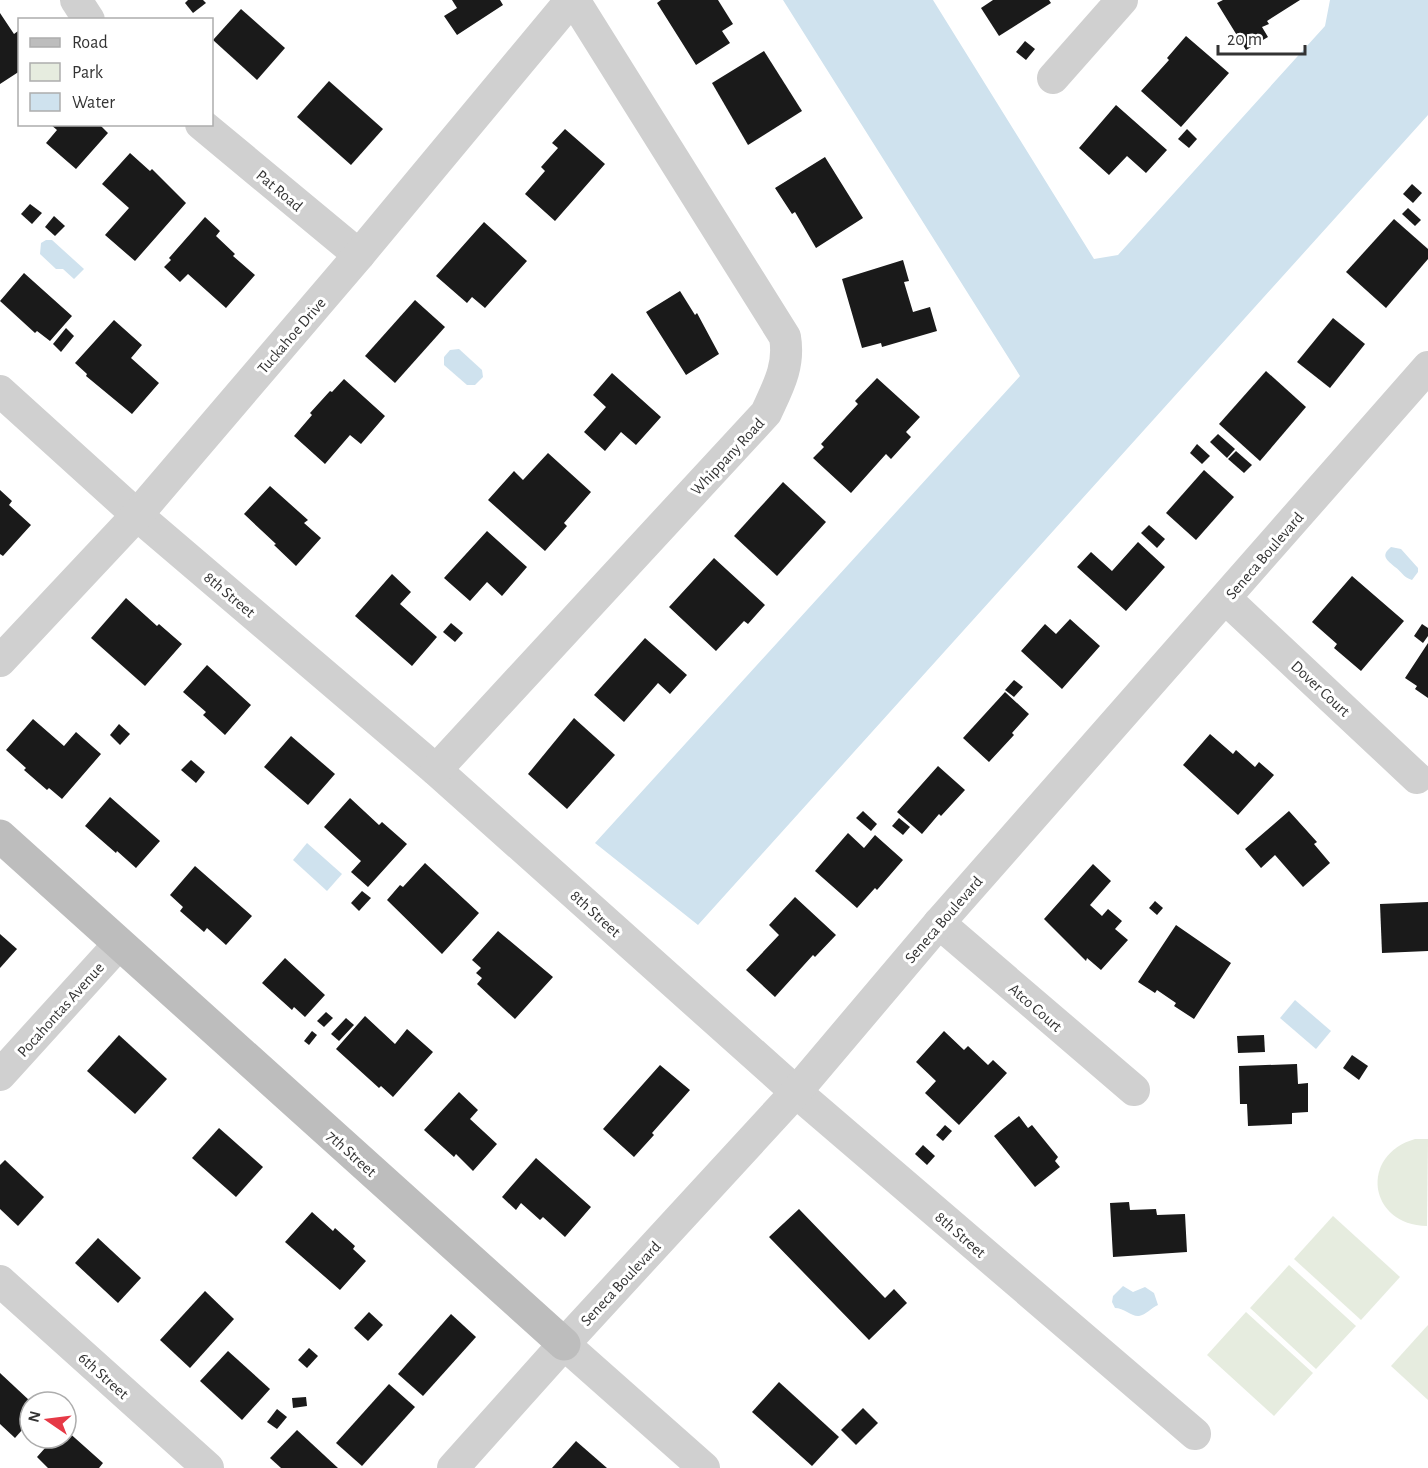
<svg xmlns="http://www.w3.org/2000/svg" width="1428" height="1468" font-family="'Alegreya Sans',sans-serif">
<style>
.green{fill:#e6ecdf}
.water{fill:#cfe2ee}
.building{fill:#1a1a1a}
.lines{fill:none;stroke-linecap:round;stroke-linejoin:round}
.street{stroke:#d0d0d0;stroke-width:32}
.secondary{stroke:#bdbdbd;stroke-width:33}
.labels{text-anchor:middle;stroke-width:6;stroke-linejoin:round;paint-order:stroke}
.street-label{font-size:16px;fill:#333;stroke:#fff}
</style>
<rect width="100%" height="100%" fill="#fff"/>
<g class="green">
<path d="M1415 1139H1428L1427 1226C1368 1225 1359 1155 1415 1139Z"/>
<polygon points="1333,1216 1400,1277 1361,1320 1294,1259"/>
<polygon points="1289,1265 1356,1326 1316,1369 1250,1308"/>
<polygon points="1246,1312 1313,1373 1274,1416 1207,1355"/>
<polygon points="1428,1325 1428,1400 1391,1366"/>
</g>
<g class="water">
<polygon points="783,0 933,0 1094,259 1118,255 1325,26 1330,0 1428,0 1428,115 698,925 595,843 1020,376"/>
<polygon points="46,240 52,240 84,269 74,279 63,269 56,269 40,254 41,243"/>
<polygon points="459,349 482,370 483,377 475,385 467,385 444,365 444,357 450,350"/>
<path d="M1391 547 1401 549 1418 568V572L1412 580C1403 577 1402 572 1395 567 1387 560 1380 556 1391 547Z"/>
<polygon points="307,843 342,874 327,891 293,860"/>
<polygon points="1295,1000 1331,1031 1316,1049 1280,1018"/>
<path d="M1123 1286 1133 1292 1145 1287 1154 1293 1158 1305C1151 1308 1146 1315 1139 1316 1132 1317 1124 1308 1115 1308L1112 1302 1113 1296Z"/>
</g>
<g class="building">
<polygon points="188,0 203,0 206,3 193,13 185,3"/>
<polygon points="452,0 500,0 503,5 457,35 444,16 457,8"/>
<polygon points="661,0 718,0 733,24 722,31 730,43 696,65 657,3"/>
<polygon points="993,0 1049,0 1051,3 999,36 981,8"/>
<polygon points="1223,0 1300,0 1267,21 1269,24 1262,27 1268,37 1246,50 1217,3"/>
<polygon points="241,9 285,48 257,80 213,40"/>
<polygon points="0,13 14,34 18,31 20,33 20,71 0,84"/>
<polygon points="1186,36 1229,73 1181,127 1141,91 1169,60 1167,58"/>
<polygon points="1025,41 1035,49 1026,60 1016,52"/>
<polygon points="764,51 802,111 748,145 712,83"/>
<polygon points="329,81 383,129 351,165 297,117"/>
<polygon points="1116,105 1167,150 1146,173 1127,156 1109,175 1079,148"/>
<polygon points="50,124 99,124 108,133 76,169 46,143 57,130"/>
<polygon points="565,129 605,164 555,221 525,194 545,171 541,167 558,148 552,143"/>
<polygon points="1187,129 1197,139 1189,148 1178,139"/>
<polygon points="130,153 150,171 152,169 186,203 135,261 105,235 129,208 102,184"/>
<polygon points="825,157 863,218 816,248 795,212 792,214 775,188"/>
<polygon points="1412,184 1422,193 1413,203 1403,194"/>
<polygon points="30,204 42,213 32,224 21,214"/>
<polygon points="1408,208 1421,220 1415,226 1402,214"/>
<polygon points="54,216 65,226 55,236 45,227"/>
<polygon points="205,217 220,231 216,236 235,254 233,256 255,275 226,308 188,274 180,282 164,267 171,260 169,258"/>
<polygon points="1394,219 1428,249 1428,259 1386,308 1346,272"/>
<polygon points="484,222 527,261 485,308 472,297 467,303 436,276"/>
<polygon points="903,260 909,281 904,282 913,312 930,307 937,331 882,347 881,343 862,348 842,279"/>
<polygon points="24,273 72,316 50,341 37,331 35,333 0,301"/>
<polygon points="680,291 695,315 697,313 719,354 686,375 646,312"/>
<polygon points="415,300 445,327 395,383 365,356"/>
<polygon points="1333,318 1365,344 1330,388 1297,362"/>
<polygon points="114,320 142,345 131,358 159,383 132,414 86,376 87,374 75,363"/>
<polygon points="66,328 74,336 61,352 53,344"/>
<polygon points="1266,371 1306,407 1260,461 1219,424"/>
<polygon points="612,373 661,417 636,445 621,432 605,451 584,432 606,407 593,395"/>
<polygon points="877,378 920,417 906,432 911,437 891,459 886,454 851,493 813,458 824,447 821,444 858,404 855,401"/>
<polygon points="344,379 385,416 361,444 350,435 325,464 294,436 312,415 310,413 330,391 332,392"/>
<polygon points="1218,434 1235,449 1227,458 1210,442"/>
<polygon points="1197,444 1210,456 1202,464 1190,453"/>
<polygon points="1236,451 1252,465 1244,473 1228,459"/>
<polygon points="548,453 591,492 564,523 567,526 545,551 488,500 514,471 523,480"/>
<polygon points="1204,470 1234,497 1196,540 1166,513"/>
<polygon points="783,482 826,522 777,576 734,536"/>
<polygon points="270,486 308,520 304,523 321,538 296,566 274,545 276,544 244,514"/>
<polygon points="0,490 12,501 9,505 31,525 3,556 0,554"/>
<polygon points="1149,525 1165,539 1157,548 1141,533"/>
<polygon points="487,531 527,567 502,596 487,582 470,601 444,578"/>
<polygon points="1138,542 1165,567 1126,611 1077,567 1091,552 1112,571"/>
<polygon points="714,558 765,605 748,624 744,621 716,651 669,607"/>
<polygon points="392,574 411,592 400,604 437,637 412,666 355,616"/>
<polygon points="1352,576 1404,621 1361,671 1334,648 1337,644 1312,622"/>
<polygon points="126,598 157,626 159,624 182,644 145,686 91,638"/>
<polygon points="1070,619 1100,646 1062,689 1021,651 1045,624 1056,634"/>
<polygon points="451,623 463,633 455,642 443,632"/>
<polygon points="1422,624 1428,628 1428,636 1423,643 1414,636"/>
<polygon points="645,638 687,675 670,694 658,683 624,722 594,695"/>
<polygon points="1428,643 1428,698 1415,689 1417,686 1405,678"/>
<polygon points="207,665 251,705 225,735 203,715 206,712 183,692"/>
<polygon points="1014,680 1023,687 1014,697 1005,690"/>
<polygon points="1005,692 1029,714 1012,733 1014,735 989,762 963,738"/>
<polygon points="574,718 615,755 567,809 528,774"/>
<polygon points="33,719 64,746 76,732 101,754 62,799 49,788 47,790 24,770 26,768 6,750"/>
<polygon points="119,724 130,734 120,745 110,735"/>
<polygon points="1210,734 1233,754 1236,750 1255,767 1259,762 1274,775 1238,815 1183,765"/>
<polygon points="291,736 335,774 308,805 264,767"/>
<polygon points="191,760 205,772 196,783 181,770"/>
<polygon points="938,766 965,790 941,816 939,814 922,834 897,812"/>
<polygon points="110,797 160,841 136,868 117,851 116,853 85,826"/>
<polygon points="350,798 379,825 382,822 407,844 368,887 351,872 361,861 324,827"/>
<polygon points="863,811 877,824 871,831 856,818"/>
<polygon points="1289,811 1317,842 1314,844 1330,863 1303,887 1275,855 1261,868 1245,849"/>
<polygon points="899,818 910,827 903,835 892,826"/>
<polygon points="848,833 864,848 875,835 903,860 877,890 875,888 857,908 815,871"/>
<polygon points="425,863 479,913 442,954 387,900 400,885 403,887"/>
<polygon points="1093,864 1111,881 1090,905 1102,916 1108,909 1122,921 1115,929 1128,940 1101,970 1087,958 1086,961 1044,919"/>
<polygon points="195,866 252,916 226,945 207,928 204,932 180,911 183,907 170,895"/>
<polygon points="362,891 371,898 359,911 351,903"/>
<polygon points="795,897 836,935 815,957 813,955 775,997 746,970 779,935 769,925"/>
<polygon points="1155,901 1163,908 1157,915 1149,908"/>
<polygon points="1428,902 1428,951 1382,953 1380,904"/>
<polygon points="1176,925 1231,963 1194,1019 1174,1006 1176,1003 1157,990 1155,993 1138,982"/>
<polygon points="498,931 553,977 515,1019 477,984 482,978 476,973 481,968 472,960"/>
<polygon points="0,934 17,949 0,968"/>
<polygon points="285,958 325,995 305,1017 294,1007 292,1010 262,983"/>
<polygon points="326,1012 333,1018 324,1027 317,1021"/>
<polygon points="365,1016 395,1044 407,1029 433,1052 393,1097 381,1086 379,1088 336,1049"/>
<polygon points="346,1018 354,1025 339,1041 331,1034"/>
<polygon points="312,1031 317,1035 309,1045 304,1041"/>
<polygon points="944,1031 964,1050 968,1046 988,1065 993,1060 1007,1073 959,1125 925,1093 936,1081 916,1062"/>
<polygon points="119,1035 167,1079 135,1114 87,1071"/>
<polygon points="1264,1035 1265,1052 1238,1053 1237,1036"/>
<polygon points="1352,1055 1368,1066 1359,1080 1343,1068"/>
<polygon points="1297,1064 1298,1084 1308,1083 1308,1112 1292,1113 1292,1124 1248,1126 1247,1104 1240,1104 1239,1066"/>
<polygon points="660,1065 690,1090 652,1133 654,1135 634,1157 603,1129"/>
<polygon points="459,1092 478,1110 470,1119 497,1144 473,1171 456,1154 454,1157 424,1130"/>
<polygon points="1019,1116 1028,1128 1032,1125 1058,1157 1055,1161 1060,1167 1035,1187 994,1136"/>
<polygon points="945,1125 952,1131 943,1141 936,1135"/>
<polygon points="219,1128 263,1167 236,1197 192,1158"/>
<polygon points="923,1145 935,1156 927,1165 915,1154"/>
<polygon points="536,1158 591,1207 565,1237 543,1217 540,1220 521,1203 516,1210 502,1197"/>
<polygon points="5,1160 44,1197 18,1226 0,1209 0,1165"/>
<polygon points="1129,1202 1130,1210 1156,1209 1157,1215 1185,1214 1187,1252 1113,1257 1110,1203"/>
<polygon points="799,1209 885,1298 894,1289 907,1303 869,1340 769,1237"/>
<polygon points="312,1212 333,1231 335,1228 355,1246 353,1249 366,1261 340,1290 285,1242"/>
<polygon points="98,1238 141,1278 118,1303 75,1263"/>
<polygon points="205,1291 234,1319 190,1368 160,1340"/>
<polygon points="369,1312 383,1325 368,1341 354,1328"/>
<polygon points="451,1314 476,1337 423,1396 398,1374"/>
<polygon points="309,1348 318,1356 307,1368 298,1360"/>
<polygon points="228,1351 270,1389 242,1420 200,1381"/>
<polygon points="0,1373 30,1401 30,1421 15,1438 0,1424"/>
<polygon points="779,1382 839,1437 812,1466 752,1412"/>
<polygon points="389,1384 415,1407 362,1466 336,1443"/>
<polygon points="306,1397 307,1406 293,1408 292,1398"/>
<polygon points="863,1408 878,1423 856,1445 841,1430"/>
<polygon points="277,1409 287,1417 277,1429 267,1422"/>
<polygon points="66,1430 103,1463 99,1468 48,1468 37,1457 54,1438 66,1438"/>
<polygon points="297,1430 338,1468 281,1468 270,1458"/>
<polygon points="576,1441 607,1468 552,1468"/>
</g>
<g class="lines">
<g class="street">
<polyline points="76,0 89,20"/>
<polyline points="1053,78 1122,0"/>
<polyline points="201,124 359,255"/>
<polyline points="0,391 137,515 436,770 796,1092 1195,1434"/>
<polyline points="1226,599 1417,778"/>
<polyline points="0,661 137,515 359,255 571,0"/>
<path d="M436 770 766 413C778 387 790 366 785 337L574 0"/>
<polyline points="939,923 1134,1090"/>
<polyline points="0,1075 119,944"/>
<polyline points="0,1281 208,1468"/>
<polyline points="564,1344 704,1468"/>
<polyline points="453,1468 564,1344 796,1092 939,923 1428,367"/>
</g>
<polyline class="secondary" points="0,836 564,1344"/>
</g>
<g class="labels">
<g class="street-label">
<text transform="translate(280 190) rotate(40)" y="6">Pat Road</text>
<text transform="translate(291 335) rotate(-49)" y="6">Tuckahoe Drive</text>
<text transform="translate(727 456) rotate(-47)" y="6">Whippany Road</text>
<text transform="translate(1264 555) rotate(-49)" y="6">Seneca Boulevard</text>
<text transform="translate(230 594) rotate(40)" y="6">8th Street</text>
<text transform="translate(1321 688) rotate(43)" y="6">Dover Court</text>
<text transform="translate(596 913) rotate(42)" y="6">8th Street</text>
<text transform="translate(943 919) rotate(-49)" y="6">Seneca Boulevard</text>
<text transform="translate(1036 1007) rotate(41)" y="6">Atco Court</text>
<text transform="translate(60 1009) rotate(-48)" y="6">Pocahontas Avenue</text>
<text transform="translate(352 1153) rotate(42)" y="6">7th Street</text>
<text transform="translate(961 1234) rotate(41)" y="6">8th Street</text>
<text transform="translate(620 1283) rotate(-47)" y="6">Seneca Boulevard</text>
<text transform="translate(104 1375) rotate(42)" y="6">6th Street</text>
</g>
</g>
<rect x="18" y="18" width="195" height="108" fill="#ffffff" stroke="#adadad" stroke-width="1.5"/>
<rect x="30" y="38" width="30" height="9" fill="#bdbdbd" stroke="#adadad" stroke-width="1.5"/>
<text x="72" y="48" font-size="18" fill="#333333">Road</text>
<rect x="30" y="63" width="30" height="18" fill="#e6ecdf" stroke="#adadad" stroke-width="1.5"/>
<text x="72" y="78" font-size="18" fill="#333333">Park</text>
<rect x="30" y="93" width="30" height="18" fill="#cfe2ee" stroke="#adadad" stroke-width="1.5"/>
<text x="72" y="108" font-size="18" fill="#333333">Water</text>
<g transform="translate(48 1420) rotate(284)"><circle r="28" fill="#ffffff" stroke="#adadad" stroke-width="1.5"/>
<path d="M0-4.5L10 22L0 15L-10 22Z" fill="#e63946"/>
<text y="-9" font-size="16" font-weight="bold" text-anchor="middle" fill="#333333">N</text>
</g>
<path d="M1218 45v9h87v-9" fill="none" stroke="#333333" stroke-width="3"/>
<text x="1227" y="45" font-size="18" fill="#333333" stroke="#ffffff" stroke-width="4.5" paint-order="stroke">20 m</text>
</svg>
